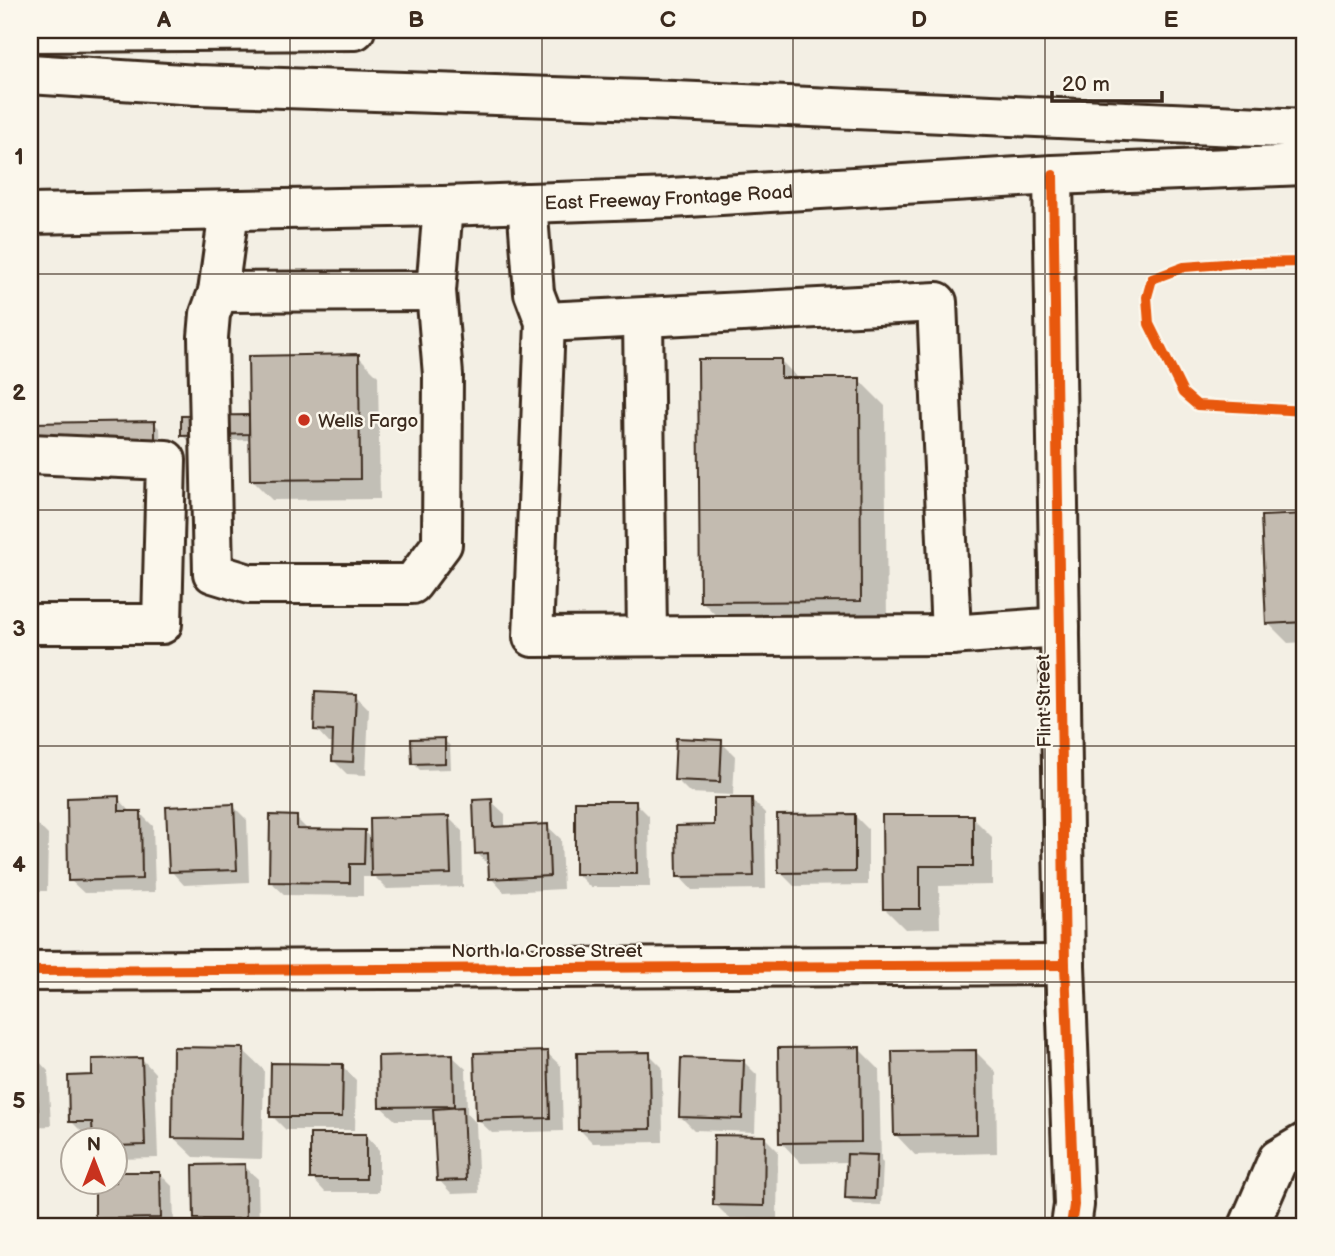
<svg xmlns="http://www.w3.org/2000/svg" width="1335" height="1256" font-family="'Balsamiq Sans',sans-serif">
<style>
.shadow{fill:#0003}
.building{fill:#c3bbb0;stroke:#3b2a1e;stroke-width:2}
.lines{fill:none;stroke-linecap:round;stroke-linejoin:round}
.minor-casing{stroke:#3b2a1e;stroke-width:44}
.major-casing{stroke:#3b2a1e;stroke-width:44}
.highway-casing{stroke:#3b2a1e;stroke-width:44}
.path{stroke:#3b2a1e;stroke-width:4.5;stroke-dasharray:7 5;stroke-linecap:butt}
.minor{stroke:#fbf7ec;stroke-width:38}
.major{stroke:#fbf7ec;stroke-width:38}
.highway{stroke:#fbf7ec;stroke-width:38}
.cycleway-casing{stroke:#fbf7ec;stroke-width:15}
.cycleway{stroke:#e8590c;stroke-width:10}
.grid{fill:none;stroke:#3b2a1e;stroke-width:2;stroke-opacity:0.55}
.poi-dot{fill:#c8321e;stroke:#fbf7ec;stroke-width:2.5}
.labels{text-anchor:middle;stroke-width:5;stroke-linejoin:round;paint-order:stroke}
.street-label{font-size:19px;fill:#3b2a1e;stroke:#fbf7ec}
.poi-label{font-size:19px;fill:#3b2a1e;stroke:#fbf7ec;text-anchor:start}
.neatline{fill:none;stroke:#3b2a1e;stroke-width:2.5}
.grid-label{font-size:23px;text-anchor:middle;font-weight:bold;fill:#3b2a1e}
</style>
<rect width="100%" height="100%" fill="#f3efe4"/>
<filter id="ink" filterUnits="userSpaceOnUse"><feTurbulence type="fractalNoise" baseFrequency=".0143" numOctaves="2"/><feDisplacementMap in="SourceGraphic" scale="14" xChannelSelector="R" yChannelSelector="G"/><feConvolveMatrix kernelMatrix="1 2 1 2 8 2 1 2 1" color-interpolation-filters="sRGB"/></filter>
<g filter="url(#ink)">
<g class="shadow">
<polygon points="358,356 378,376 380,499 272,500 252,480 251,440 189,441 183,435 248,416"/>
<polygon points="780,360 800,380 859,380 885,406 887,626 728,628 702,601"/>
<polygon points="154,423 160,429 161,455 30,458 30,425"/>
<polygon points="1305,516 1305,642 1288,643 1268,623 1263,518"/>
<polygon points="355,695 369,709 366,775 347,774 334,761 334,743 329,743 316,729"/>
<polygon points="444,740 450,746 451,769 420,770 414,764"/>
<polygon points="721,742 735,756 733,795 690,793 676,779"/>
<polygon points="118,798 131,812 140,813 153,826 155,892 84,893 70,880"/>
<polygon points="751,799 765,813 766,889 692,890 679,876 716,827"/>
<polygon points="491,801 505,814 505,828 547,826 561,839 563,889 504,892 491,878 490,866 477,853"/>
<polygon points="635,802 649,816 650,887 590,887 577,874"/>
<polygon points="233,806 247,820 249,882 184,885 171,871"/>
<polygon points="854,815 868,829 868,885 794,886 780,872"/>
<polygon points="884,817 972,817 992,837 992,885 939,886 940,928 905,929 885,909"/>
<polygon points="296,818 309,831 364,831 372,840 449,818 462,831 463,887 387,889 375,877 363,877 363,896 285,895 271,882"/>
<polygon points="30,821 34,821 48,835 47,891 30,891"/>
<polygon points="1300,917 1305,917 1305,1018 1301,1013"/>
<polygon points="859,1049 879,1069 881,1161 883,1163 881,1205 853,1204 846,1197 848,1162 801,1163 781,1142"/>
<polygon points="243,1050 264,1070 262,1159 194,1157 173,1137"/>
<polygon points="975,1051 996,1072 997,1153 915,1155 895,1134"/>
<polygon points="547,1053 561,1066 563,1131 492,1133 478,1120"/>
<polygon points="649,1054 662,1067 663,1142 593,1143 579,1129"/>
<polygon points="452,1056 466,1069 467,1113 476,1123 479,1193 452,1194 439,1180 436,1120 395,1120 381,1107"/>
<polygon points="30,1057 35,1057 48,1071 51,1126 30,1127"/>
<polygon points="142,1059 155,1073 158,1158 116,1159 116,1140 95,1140 95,1135 85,1135 71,1121 94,1076"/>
<polygon points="744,1062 757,1075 755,1132 694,1130 681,1117"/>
<polygon points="342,1066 356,1080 355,1130 286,1130 272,1116"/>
<polygon points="366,1136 379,1150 379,1192 325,1192 312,1178"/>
<polygon points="764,1137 778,1151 777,1219 729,1218 715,1204"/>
<polygon points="244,1166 258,1179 259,1226 204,1226 196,1219"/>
<polygon points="116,1174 160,1174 173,1187 174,1226 105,1226 97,1218 116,1182"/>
</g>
<g class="building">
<polygon points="359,354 360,479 250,480 248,356"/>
<polygon points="698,359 781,359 781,378 860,378 861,601 700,602"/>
<polygon points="249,415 249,434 181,436 181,416"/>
<polygon points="155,421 155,450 30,452 30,423"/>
<polygon points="1305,514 1305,622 1266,624 1261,516"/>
<polygon points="315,692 356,694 353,762 332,761 333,731 314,730"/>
<polygon points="445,738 445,763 412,764 411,739"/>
<polygon points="676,738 722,740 720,782 674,780"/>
<polygon points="119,796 119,811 141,811 142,879 68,881 67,798"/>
<polygon points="714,798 752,798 754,876 677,877 676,826 714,825"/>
<polygon points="492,799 493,827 548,824 550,876 489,879 488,853 475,854 473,800"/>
<polygon points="575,801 636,801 637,874 575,874"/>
<polygon points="234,804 237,870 169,872 166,807"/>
<polygon points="855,814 855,872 778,873 777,815"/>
<polygon points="270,815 297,816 297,829 365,830 364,864 350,864 350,883 269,882"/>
<polygon points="882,815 973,815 973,866 920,866 920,909 883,909"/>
<polygon points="449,816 451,874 371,876 370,818"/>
<polygon points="30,820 35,820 34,878 30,878"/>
<polygon points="1298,915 1305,915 1305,1014 1299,1014"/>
<polygon points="173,1047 244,1048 242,1139 172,1138"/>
<polygon points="860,1047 861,1142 779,1143 778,1048"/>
<polygon points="976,1050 977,1134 894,1135 892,1051"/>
<polygon points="548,1051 550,1118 476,1120 474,1053"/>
<polygon points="650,1052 651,1129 578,1130 577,1053"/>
<polygon points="453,1054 454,1106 379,1107 378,1056"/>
<polygon points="30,1055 35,1055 38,1113 30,1113"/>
<polygon points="142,1058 145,1145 116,1146 116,1140 93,1140 92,1122 69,1122 68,1076 92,1075 92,1059"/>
<polygon points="681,1058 744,1060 742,1119 679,1117"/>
<polygon points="271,1063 343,1064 342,1117 270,1117"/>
<polygon points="463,1107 466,1180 437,1181 433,1109"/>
<rect x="310" y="1134" width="56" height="45"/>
<polygon points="714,1135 765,1136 764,1206 713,1205"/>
<polygon points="847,1154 877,1155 875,1199 845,1198"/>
<polygon points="245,1164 246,1219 194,1219 193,1165"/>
<polygon points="116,1172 160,1172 161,1218 95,1219 95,1182 116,1182"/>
</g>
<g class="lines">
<defs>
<g id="minor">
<polyline points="1053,175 1065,965 1074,1205 1071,1226"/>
<polyline points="527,203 534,293 545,322 533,637 951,635 1060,627"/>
<polyline points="229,211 218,292 436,291"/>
<polyline points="218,292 210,314 208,337 213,573 249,584 412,584 442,544 443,375 436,291 443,206"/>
<polyline points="643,318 647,636"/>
<polyline points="545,322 937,302 951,635"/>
<polyline points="30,454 166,460 162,624 30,624"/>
<polyline points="30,971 1065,965"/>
<polyline points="1249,1226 1278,1159 1305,1143"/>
</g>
<g id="major">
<path id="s1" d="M30 214 443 206 671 198 1053 175 1305 165"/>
</g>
<g id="highway">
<polyline points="30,32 355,30"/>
<polyline points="30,74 197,85 674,101 1305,129"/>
</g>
</defs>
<use href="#minor" class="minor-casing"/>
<use href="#major" class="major-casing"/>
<use href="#highway" class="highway-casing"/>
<polyline class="path" points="1305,262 1238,263 1184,267 1152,279 1147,297 1149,324 1183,393 1197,405 1305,411"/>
<use href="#minor" class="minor"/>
<use href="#major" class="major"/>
<use href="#highway" class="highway"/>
<defs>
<g id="cycleway">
<polyline points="1053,175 1065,965 1074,1205 1071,1226"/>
<polyline points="1305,262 1238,263 1184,267 1152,279 1147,297 1149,324 1183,393 1197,405 1305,411"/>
<polyline points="30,971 1065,965"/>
</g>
</defs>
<use href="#cycleway" class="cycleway-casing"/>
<use href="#cycleway" class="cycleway"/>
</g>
</g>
<path class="grid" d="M290 30V1226M542 30V1226M793 30V1226M1045 30V1226M30 274H1305M30 510H1305M30 746H1305M30 982H1305"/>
<circle class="poi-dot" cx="304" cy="420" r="7"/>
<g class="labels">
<g class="street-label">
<text dy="7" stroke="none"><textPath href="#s1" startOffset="639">East Freeway Frontage Road</textPath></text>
<text transform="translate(1043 701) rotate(-91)" y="7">Flint Street</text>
<text x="547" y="957">North la Crosse Street</text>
</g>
<g class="poi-label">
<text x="318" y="427">Wells Fargo</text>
</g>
</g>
<rect width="1335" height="1256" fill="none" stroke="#fbf7ec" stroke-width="77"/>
<g transform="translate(94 1161)"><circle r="33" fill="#fbf7ec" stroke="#aea59a" stroke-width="2"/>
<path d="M0-5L12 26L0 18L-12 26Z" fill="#c8321e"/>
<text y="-10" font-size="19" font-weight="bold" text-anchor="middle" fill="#3b2a1e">N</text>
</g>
<path d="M1052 91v10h110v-10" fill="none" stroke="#3b2a1e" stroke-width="3.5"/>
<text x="1062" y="91" font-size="21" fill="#3b2a1e" stroke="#fbf7ec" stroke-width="5" paint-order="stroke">20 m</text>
<rect x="38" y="38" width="1258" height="1180" class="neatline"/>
<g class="grid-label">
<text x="164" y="27">A</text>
<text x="416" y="27">B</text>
<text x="668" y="27">C</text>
<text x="919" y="27">D</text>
<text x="1171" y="27">E</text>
<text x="19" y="164">1</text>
<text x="19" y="400">2</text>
<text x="19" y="636">3</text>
<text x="19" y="872">4</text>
<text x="19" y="1108">5</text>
</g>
</svg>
